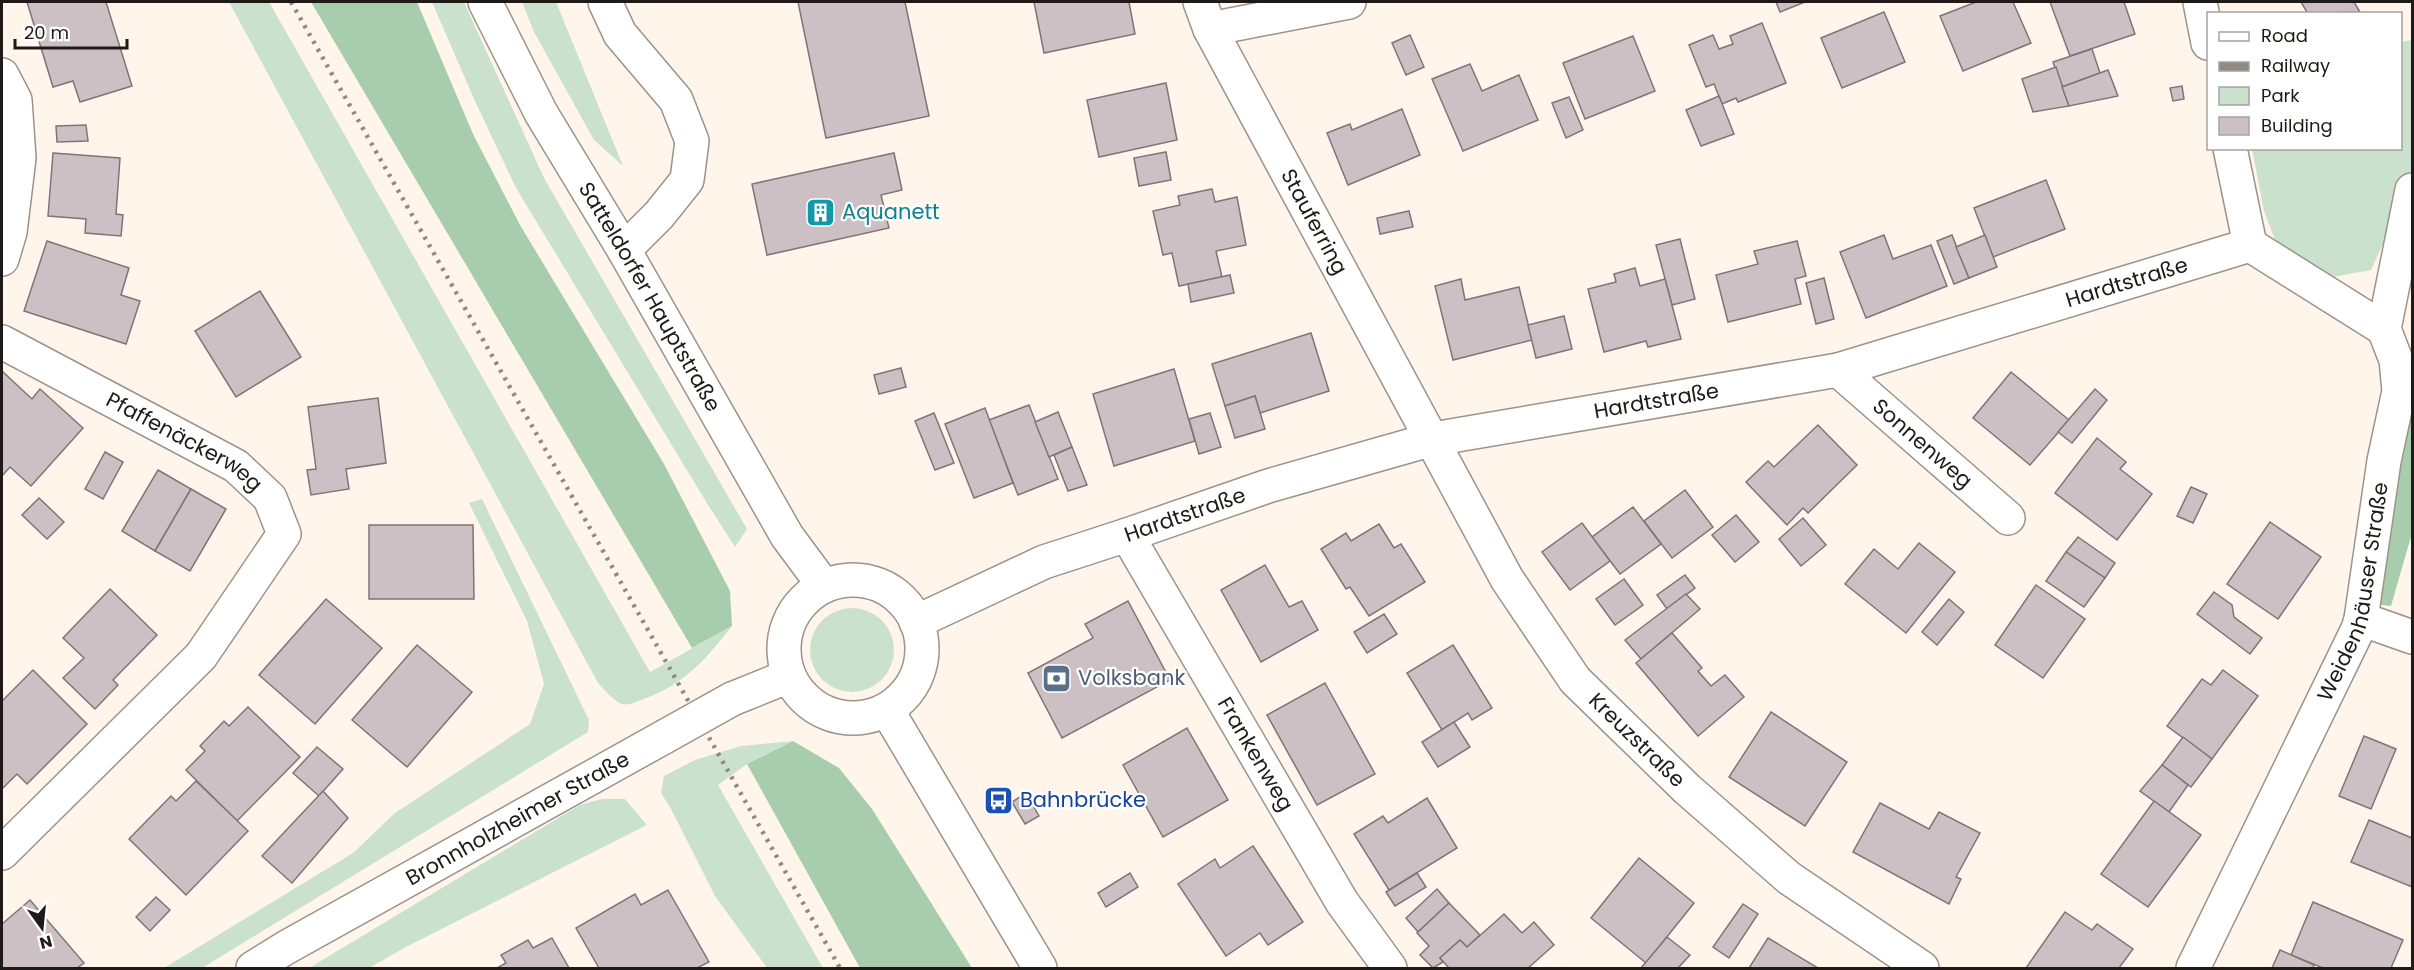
<svg xmlns="http://www.w3.org/2000/svg" width="2414" height="970" font-family="Poppins,sans-serif">
<style>
.green{fill:#cae2cd}
.forest{fill:#a8cdad}
.building{fill:#cdc0c5;stroke:#807479;stroke-width:1.5}
.lines{fill:none;stroke-linecap:round;stroke-linejoin:round}
.minor-casing{stroke:#9c938a;stroke-width:36}
.minor{stroke:#fff;stroke-width:33}
.rail{stroke:#918a83;stroke-width:4.5;stroke-dasharray:3 6;stroke-linecap:butt}
.minor-bridge-casing{stroke:#9c938a;stroke-width:36;stroke-linecap:butt}
.minor-bridge{stroke:#fff;stroke-width:33}
.labels{text-anchor:middle;stroke-width:4.5;stroke-linejoin:round;paint-order:stroke}
.culture-label{font-size:21px;fill:#0d838f;stroke:#fff;text-anchor:start}
.street-label{font-size:21px;fill:#1e1a17;stroke:#fff}
.service-label{font-size:21px;fill:#4e5e75;stroke:#fff;text-anchor:start}
.transit-label{font-size:21px;fill:#164399;stroke:#fff;text-anchor:start}
</style>
<rect width="100%" height="100%" fill="#fff5eb"/>
<g class="green">
<path d="M229 2H269L650 672 732 626C706 659 685 684 644 699 637 701 629 706 622 704 613 701 604 689 598 683Z"/>
<polygon points="432,2 464,2 544,178 747,529 735,547 705,500 516,188 474,99"/>
<polygon points="522,2 556,2 623,166 594,140 534,32"/>
<polygon points="2412,40 2412,171 2402,202 2371,270 2333,277 2278,248 2264,211 2252,149 2400,148 2401,42"/>
<polygon points="482,499 589,720 588,732 202,968 164,968 353,853 395,813 530,724 544,684 527,621 469,503"/>
<circle cx="852" cy="650" r="42"/>
<polygon points="793,741 747,764 718,785 823,968 767,968 715,896 671,809 661,793 664,776 695,760 741,746"/>
<polygon points="602,799 625,799 647,825 406,947 369,968 309,968 580,805"/>
</g>
<g class="forest">
<polygon points="311,2 417,2 473,134 520,225 664,464 730,591 732,626 692,648"/>
<polygon points="2412,409 2412,533 2391,606 2372,604"/>
<polygon points="793,741 839,768 872,809 972,968 860,968 747,764"/>
</g>
<g class="building">
<polygon points="27,2 106,2 132,86 80,102 73,81 53,87"/>
<polygon points="798,2 905,2 929,116 826,138"/>
<polygon points="1034,2 1129,2 1135,34 1044,53"/>
<polygon points="1776,2 1805,2 1780,12"/>
<polygon points="1976,2 2013,2 2031,43 1963,71 1940,16"/>
<polygon points="2050,2 2124,2 2135,34 2070,56"/>
<polygon points="2301,2 2354,2 2360,12 2308,14"/>
<polygon points="1884,12 1905,62 1842,88 1821,38"/>
<polygon points="1762,23 1786,83 1738,102 1736,98 1722,104 1714,84 1706,87 1689,45 1713,35 1719,49 1733,44 1730,36"/>
<polygon points="1410,35 1424,67 1406,75 1392,43"/>
<polygon points="1633,36 1655,91 1585,119 1563,63"/>
<polygon points="2092,49 2100,73 2062,87 2053,62"/>
<polygon points="1470,64 1482,91 1519,75 1538,120 1463,151 1432,79"/>
<polygon points="2056,67 2069,106 2033,112 2022,79"/>
<polygon points="2108,70 2118,96 2069,106 2062,87"/>
<polygon points="1166,83 1177,140 1099,157 1087,100"/>
<polygon points="2182,86 2184,99 2173,101 2170,88"/>
<polygon points="1719,96 1734,134 1701,146 1686,110"/>
<polygon points="1569,97 1583,130 1566,138 1552,103"/>
<polygon points="1402,109 1420,155 1348,185 1327,133 1350,124 1352,130"/>
<polygon points="86,125 88,141 57,142 56,126"/>
<polygon points="1166,152 1171,180 1139,186 1134,158"/>
<polygon points="53,153 120,158 116,214 123,215 121,236 85,233 86,219 48,216"/>
<polygon points="894,153 902,190 881,195 889,228 767,255 752,184"/>
<polygon points="2046,180 2065,229 1993,257 1974,208"/>
<polygon points="1212,189 1215,202 1237,197 1246,245 1216,251 1222,277 1179,286 1172,253 1163,255 1153,211 1180,205 1178,196"/>
<polygon points="1409,211 1413,227 1380,234 1377,218"/>
<polygon points="1884,235 1893,259 1931,245 1947,286 1866,318 1840,252"/>
<polygon points="1952,235 1969,278 1954,284 1937,241"/>
<polygon points="1985,235 1997,267 1969,278 1956,247"/>
<polygon points="1680,239 1695,299 1672,305 1656,245"/>
<polygon points="47,241 129,268 121,295 140,301 126,344 24,311"/>
<polygon points="1797,241 1806,276 1795,279 1801,304 1728,322 1716,275 1758,264 1754,251"/>
<polygon points="1635,268 1640,286 1665,279 1681,339 1648,347 1646,341 1604,352 1588,289 1616,282 1614,274"/>
<polygon points="1230,275 1234,293 1191,302 1188,284"/>
<polygon points="1824,278 1834,319 1816,324 1806,283"/>
<polygon points="1461,279 1465,300 1519,287 1532,340 1453,360 1435,286"/>
<polygon points="260,291 301,357 236,397 195,331"/>
<polygon points="1564,316 1572,349 1536,358 1528,325"/>
<polygon points="1311,333 1329,391 1260,413 1255,396 1225,406 1212,364"/>
<polygon points="901,368 906,387 879,394 874,375"/>
<polygon points="1174,369 1195,441 1114,466 1093,394"/>
<polygon points="2,371 32,399 40,389 83,428 31,486 10,467 2,476"/>
<polygon points="2011,372 2069,420 2030,465 1973,418"/>
<polygon points="2095,389 2107,400 2072,443 2058,432"/>
<polygon points="1255,396 1265,429 1235,438 1225,406"/>
<polygon points="378,398 386,463 346,469 349,489 311,495 307,470 316,469 308,407"/>
<polygon points="1029,405 1058,479 1018,495 989,420"/>
<polygon points="985,408 1013,483 974,498 945,424"/>
<polygon points="1058,412 1072,447 1049,457 1035,422"/>
<polygon points="934,413 954,463 935,470 915,421"/>
<polygon points="1210,413 1221,447 1199,454 1189,419"/>
<polygon points="1818,425 1857,465 1808,513 1803,508 1787,525 1746,482 1768,461 1774,467"/>
<polygon points="2097,438 2126,462 2120,469 2152,494 2117,540 2055,493"/>
<polygon points="1072,447 1087,485 1068,491 1054,455"/>
<polygon points="105,452 123,462 103,499 85,489"/>
<polygon points="158,470 191,489 155,551 122,531"/>
<polygon points="2191,487 2207,494 2193,523 2177,516"/>
<polygon points="191,489 226,509 190,571 155,551"/>
<polygon points="1685,490 1713,527 1672,558 1644,521"/>
<polygon points="39,498 64,522 47,539 22,515"/>
<polygon points="1633,507 1661,544 1620,574 1592,537"/>
<polygon points="1736,515 1759,542 1735,562 1712,535"/>
<polygon points="1803,518 1826,545 1801,566 1779,539"/>
<polygon points="2270,522 2321,557 2278,619 2227,584"/>
<polygon points="1582,523 1610,561 1570,590 1542,552"/>
<polygon points="1379,524 1394,548 1401,544 1425,582 1369,616 1350,587 1346,589 1321,549 1346,533 1351,541"/>
<polygon points="369,525 473,525 474,599 369,599"/>
<polygon points="2078,537 2115,563 2105,578 2066,552"/>
<polygon points="1919,543 1955,572 1906,633 1845,584 1874,549 1898,569"/>
<polygon points="2066,552 2105,578 2084,607 2046,581"/>
<polygon points="1265,565 1289,607 1302,601 1318,630 1261,662 1221,590"/>
<polygon points="1685,575 1695,588 1667,609 1657,595"/>
<polygon points="1624,579 1643,605 1615,625 1596,599"/>
<polygon points="2036,585 2085,619 2043,678 1995,645"/>
<polygon points="110,589 157,635 113,680 118,685 95,709 63,678 84,658 63,638"/>
<polygon points="2214,592 2232,605 2234,617 2262,638 2250,654 2197,614"/>
<polygon points="1686,594 1700,609 1641,659 1625,640"/>
<polygon points="326,599 382,648 315,724 259,675"/>
<polygon points="1949,599 1964,612 1937,645 1922,632"/>
<polygon points="1128,601 1170,680 1062,738 1028,673 1093,638 1085,624"/>
<polygon points="1384,614 1397,634 1367,653 1354,632"/>
<polygon points="1672,633 1702,668 1698,671 1711,686 1725,675 1744,697 1698,736 1636,663"/>
<polygon points="417,645 472,692 407,767 352,720"/>
<polygon points="1453,645 1492,708 1472,720 1468,713 1442,730 1407,673"/>
<polygon points="33,670 87,724 27,784 17,774 2,789 2,701"/>
<polygon points="2223,670 2258,696 2212,759 2167,726 2202,679 2211,685"/>
<polygon points="1325,683 1375,774 1317,805 1267,715"/>
<polygon points="248,707 300,757 237,821 186,770 205,751 200,746 224,721 229,726"/>
<polygon points="1771,712 1847,762 1805,826 1729,777"/>
<polygon points="1454,722 1470,747 1438,767 1422,742"/>
<polygon points="1187,728 1228,800 1163,837 1123,765"/>
<polygon points="2364,736 2396,749 2371,809 2339,796"/>
<polygon points="2183,737 2212,759 2191,787 2162,765"/>
<polygon points="317,747 343,769 319,796 293,773"/>
<polygon points="2162,765 2188,785 2169,812 2140,791"/>
<polygon points="196,781 248,831 186,895 129,839 171,796 176,801"/>
<polygon points="323,791 348,818 292,883 262,856"/>
<polygon points="1026,793 1039,816 1025,824 1012,802"/>
<polygon points="1427,798 1457,848 1389,890 1354,834 1383,816 1388,823"/>
<polygon points="2154,801 2201,835 2148,907 2101,874"/>
<polygon points="1880,803 1929,829 1939,812 1980,833 1956,877 1961,879 1949,904 1853,852"/>
<polygon points="2369,820 2412,838 2412,887 2351,862"/>
<polygon points="1253,846 1303,922 1268,945 1260,933 1226,956 1178,884 1215,859 1220,868"/>
<polygon points="1639,858 1694,903 1646,963 1591,918"/>
<polygon points="1130,873 1138,887 1106,907 1098,893"/>
<polygon points="1417,873 1426,887 1395,906 1386,892"/>
<polygon points="1437,889 1449,903 1418,932 1406,918"/>
<polygon points="668,890 709,962 697,968 599,968 576,928 635,894 641,905"/>
<polygon points="156,897 170,910 150,931 136,917"/>
<polygon points="30,900 84,963 77,968 2,968 2,924"/>
<polygon points="2313,902 2403,940 2391,968 2323,968 2291,955"/>
<polygon points="1449,903 1480,935 1467,947 1460,940 1440,958 1443,962 1433,968 1420,955 1429,946 1417,933"/>
<polygon points="1743,904 1758,914 1729,958 1713,947"/>
<polygon points="2065,912 2092,930 2097,924 2133,949 2119,968 2026,968"/>
<polygon points="1504,914 1522,933 1534,922 1554,945 1528,968 1449,968 1440,958 1460,940 1467,947"/>
<polygon points="1667,937 1690,955 1678,968 1641,968"/>
<polygon points="552,938 569,968 497,968 506,963 501,955 528,940 533,948"/>
<polygon points="1768,938 1818,968 1749,968"/>
<polygon points="2280,950 2314,965 2313,968 2272,968"/>
</g>
<g class="lines">
<defs>
<g id="minor">
<path id="s1" d="M485 2 541 113 624 250 787 536 824 586"/>
<polyline points="605,2 620,34 676,100 692,141 687,180 659,215 624,250"/>
<path id="s2" d="M1200 2 1210 29 1507 579 1575 680 1687 789 1789 878 1922 968"/>
<polyline points="2200,2 2208,43"/>
<polyline points="1210,29 1349,2"/>
<polyline points="2,75 15,100 19,158 10,232 2,259"/>
<polyline points="2230,148 2250,245"/>
<path id="s3" d="M2 342 236 466 270 498 284 534 201 656 2 853"/>
<path id="s4" d="M1838 370 2008 518"/>
<path id="s5" d="M1127 535 1342 902 1390 968"/>
<circle cx="853" cy="649" r="69"/>
<polyline points="2361,619 2412,637"/>
<path id="s6" d="M916 622 1044 562 1127 535 1268 486 1433 439 1838 370 2250 245 2384 329"/>
<polyline points="732,699 789,676"/>
<polyline points="887,710 1040,968"/>
<path id="s7" d="M253 968 287 947 664 737"/>
<path id="s8" d="M2193 968 2358 629 2361 619 2384 461 2399 391 2396 360 2384 329 2412 190"/>
</g>
</defs>
<use href="#minor" class="minor-casing"/>
<use href="#minor" class="minor"/>
<polyline class="rail" points="291,2 840,968"/>
<defs>
<polyline id="minor-bridge" points="664,737 732,699"/>
</defs>
<use href="#minor-bridge" class="minor-bridge-casing"/>
<use href="#minor-bridge" class="minor-bridge"/>
</g>
<defs>
<symbol id="building-square" viewBox="-11 -11 22 22"><rect x="-9" y="-9" width="18" height="18" rx="4" fill="#0f9aa8" stroke="#fff"/><path d="M-4-6H4V6H1V3H-1V6H-4ZM-2.5-4.3h1.7v1.8h-1.7ZM.8-4.3h1.7v1.8H.8ZM-2.5-1h1.7V.8h-1.7ZM.8-1h1.7V.8H.8Z" fill="#fff"/></symbol>
<symbol id="bank-square" viewBox="-11 -11 22 22"><rect x="-9" y="-9" width="18" height="18" rx="4" fill="#5c6f8a" stroke="#fff"/><path d="M-6-4H6V4H-6ZM0-2.3a2.3 2.3 0 1 0 0 4.6a2.3 2.3 0 1 0 0-4.6Z" fill="#fff"/></symbol>
<symbol id="bus-square" viewBox="-11 -11 22 22"><rect x="-9" y="-9" width="18" height="18" rx="4" fill="#1a4fb4" stroke="#fff"/><path d="M-5-6H5V4H4V6H2V4H-2V6H-4V4H-5ZM-3.5-4V0h7V-4ZM-3.5 1.2v1.5H-2V1.2ZM2 1.2v1.5H3.5V1.2Z" fill="#fff"/></symbol>
</defs>
<g fill-rule="evenodd">
<use href="#building-square" x="804" y="196" width="33" height="33"/>
<use href="#bank-square" x="1040" y="662" width="33" height="33"/>
<use href="#bus-square" x="982" y="784" width="33" height="33"/>
</g>
<g class="labels">
<g class="culture-label">
<text x="842" y="219">Aquanett</text>
</g>
<g class="street-label">
<text dy="7" stroke="none"><textPath href="#s2" startOffset="248">Stauferring</textPath></text>
<text dy="7" stroke="none"><textPath href="#s6" startOffset="1262">Hardtstraße</textPath></text>
<text dy="7" stroke="none"><textPath href="#s1" startOffset="338">Satteldorfer Hauptstraße</textPath></text>
<text dy="7" stroke="none"><textPath href="#s6" startOffset="776">Hardtstraße</textPath></text>
<text dy="7" stroke="none"><textPath href="#s3" startOffset="208">Pfaffenäckerweg</textPath></text>
<text dy="7" stroke="none"><textPath href="#s4" startOffset="112">Sonnenweg</textPath></text>
<text dy="7" stroke="none"><textPath href="#s6" startOffset="290">Hardtstraße</textPath></text>
<text dy="7" stroke="none"><textPath href="#s8" startOffset="412">Weidenhäuser Straße</textPath></text>
<text dy="7" stroke="none"><textPath href="#s2" startOffset="862">Kreuzstraße</textPath></text>
<text dy="7" stroke="none"><textPath href="#s5" startOffset="254">Frankenweg</textPath></text>
<text dy="7" stroke="none"><textPath href="#s7" startOffset="304">Bronnholzheimer Straße</textPath></text>
</g>
<g class="service-label">
<text x="1078" y="685">Volksbank</text>
</g>
<g class="transit-label">
<text x="1020" y="807">Bahnbrücke</text>
</g>
</g>
<rect width="2414" height="970" fill="none" stroke="#1e1a17" stroke-width="6"/>
<rect x="2207" y="12" width="195" height="138" fill="#ffffff" stroke="#a5a3a2" stroke-width="1.5"/>
<rect x="2219" y="32" width="30" height="9" fill="#ffffff" stroke="#a5a3a2" stroke-width="1.5"/>
<text x="2261" y="42" font-size="18" fill="#1e1a17">Road</text>
<rect x="2219" y="62" width="30" height="9" fill="#918a83" stroke="#a5a3a2" stroke-width="1.5"/>
<text x="2261" y="72" font-size="18" fill="#1e1a17">Railway</text>
<rect x="2219" y="87" width="30" height="18" fill="#cae2cd" stroke="#a5a3a2" stroke-width="1.5"/>
<text x="2261" y="102" font-size="18" fill="#1e1a17">Park</text>
<rect x="2219" y="117" width="30" height="18" fill="#cdc0c5" stroke="#a5a3a2" stroke-width="1.5"/>
<text x="2261" y="132" font-size="18" fill="#1e1a17">Building</text>
<g transform="translate(42 928) rotate(165)" stroke="#ffffff" stroke-width="4.5" paint-order="stroke">
<path d="M0-4.5L10 22L0 15L-10 22Z" fill="#1e1a17"/>
<text y="-9" font-size="16" font-weight="bold" text-anchor="middle" fill="#1e1a17">N</text>
</g>
<path d="M15 39v9h112v-9" fill="none" stroke="#1e1a17" stroke-width="3"/>
<text x="24" y="39" font-size="18" fill="#1e1a17" stroke="#ffffff" stroke-width="4.5" paint-order="stroke">20 m</text>
</svg>
